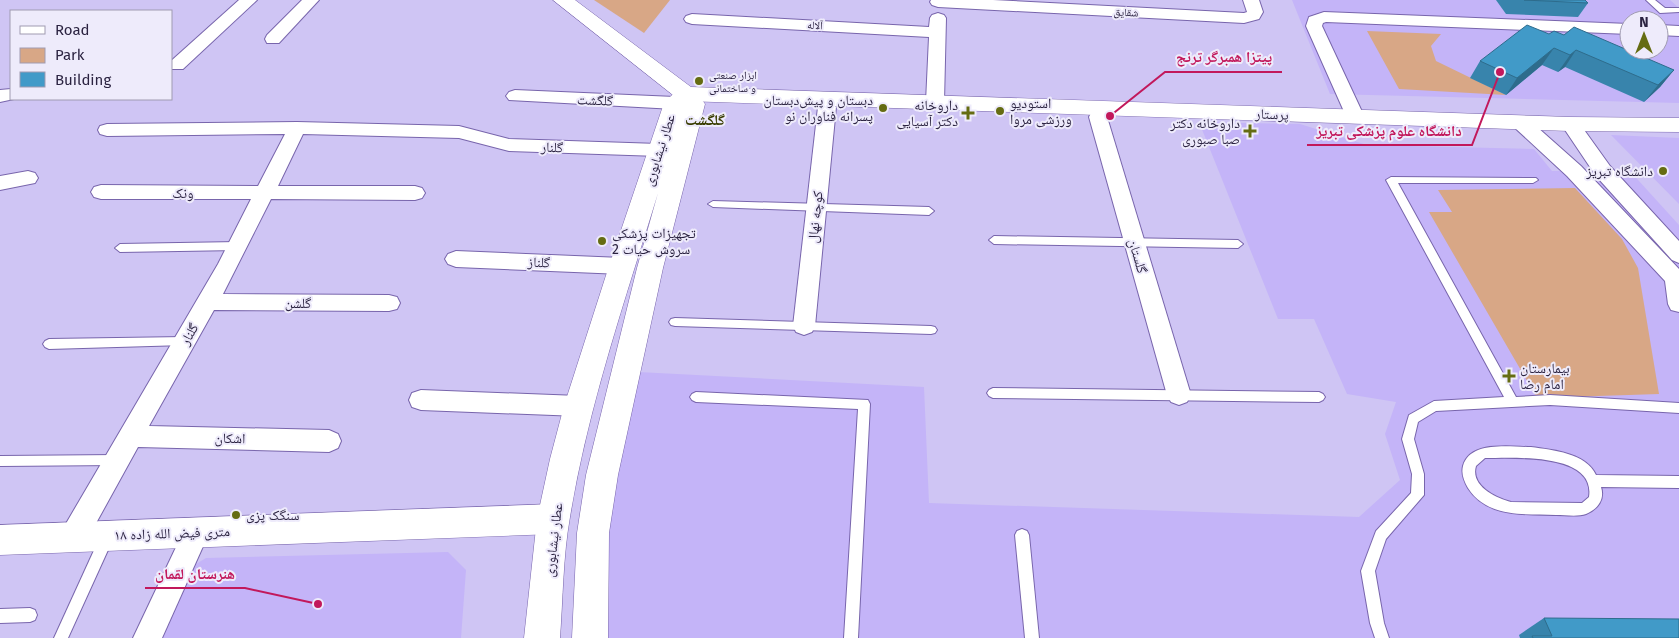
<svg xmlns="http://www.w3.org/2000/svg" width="1679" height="638" font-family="'Fira Sans','Noto Naskh Arabic',sans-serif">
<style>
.built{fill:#c4b4f8;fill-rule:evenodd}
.green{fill:#d8a786}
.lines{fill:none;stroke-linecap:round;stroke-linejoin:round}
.service-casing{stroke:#7865ac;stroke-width:2}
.minor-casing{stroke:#7865ac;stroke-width:2}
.tertiary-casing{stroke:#7865ac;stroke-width:1}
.secondary-casing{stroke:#7865ac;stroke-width:1}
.primary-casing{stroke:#7865ac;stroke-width:1}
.service{fill:#fff;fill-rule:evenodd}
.minor{fill:#fff;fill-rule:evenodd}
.tertiary{fill:#fff;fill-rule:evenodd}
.secondary{fill:#fff;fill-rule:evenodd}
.primary{fill:#fff;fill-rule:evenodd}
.wall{fill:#3884ac}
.shaded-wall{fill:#2e6c8c}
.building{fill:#419ac8;stroke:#2e6c8c}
.poi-dot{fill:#656c12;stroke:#eeebfb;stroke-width:2}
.labels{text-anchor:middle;stroke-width:4;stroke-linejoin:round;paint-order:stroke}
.far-street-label{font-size:11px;fill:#2b2341;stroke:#eeebfb}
.far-poi-label{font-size:11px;fill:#2b2341;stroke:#eeebfb;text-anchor:start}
.street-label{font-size:14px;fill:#2b2341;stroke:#eeebfb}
.poi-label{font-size:14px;fill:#2b2341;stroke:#eeebfb;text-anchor:end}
.neighbourhood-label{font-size:15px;font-weight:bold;fill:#393d00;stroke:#eeebfb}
.leader{fill:none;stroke:#c2185b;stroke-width:2}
.callout-dot{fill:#c2185b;stroke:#eeebfb;stroke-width:2}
.callout-label{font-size:15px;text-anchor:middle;font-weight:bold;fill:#c2185b;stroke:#eeebfb;stroke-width:4;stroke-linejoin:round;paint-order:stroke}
</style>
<rect width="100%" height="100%" fill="#cfc5f4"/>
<g class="built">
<path d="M1292 0H1670L1679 8V103L1330 94ZM1629 20H1659V50H1629Z"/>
<polygon points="1199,122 1300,124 1367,145 1534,149 1552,171 1629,170 1679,225 1679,638 588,638 619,371 924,387 929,503 1359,517 1400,480 1385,434 1396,402 1347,394 1314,319 1278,319"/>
<polygon points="1611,135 1679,138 1679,204"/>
<polygon points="448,552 466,570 461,638 158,638 186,570 206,558"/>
</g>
<g class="green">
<polygon points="594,0 670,0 644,33"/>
<polygon points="1367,31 1441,34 1431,46 1436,61 1506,95 1399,89"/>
<polygon points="1575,188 1622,239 1638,268 1659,394 1537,398 1429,212 1452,212 1438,190"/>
</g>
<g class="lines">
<defs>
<g id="service">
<polygon points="1646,0 1655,0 1665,8 1679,8 1679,12 1660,13"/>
<polygon points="1391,177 1536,178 1538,180 1533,183 1398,183 1516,397 1550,395 1679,403 1679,413 1550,405 1436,411 1418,422 1414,439 1424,474 1424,495 1386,539 1375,571 1384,623 1389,638 1375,638 1370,623 1361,571 1376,531 1411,493 1412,474 1402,439 1409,415 1434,401 1504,397 1386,180"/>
<polygon points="713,201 929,207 934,211 929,215 713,207 708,204"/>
<polygon points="994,236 1238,240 1243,244 1238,248 994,244 989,240"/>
<polygon points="238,242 243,246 238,250 120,252 115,248 120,244"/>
<polygon points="675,318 931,326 935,327 937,330 935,333 931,334 675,326 671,325 669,322 671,319"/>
<polygon points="185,337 189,338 191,341 189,344 185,345 49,349 45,347 43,344 45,341 49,339"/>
<polygon points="993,388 1319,392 1323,394 1325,397 1323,400 1319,402 993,398 989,396 987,393 989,390"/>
<polygon points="696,392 868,400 870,404 858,638 844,638 858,409 696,402 692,400 690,397 692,394"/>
<path d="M1531 447C1553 450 1586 453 1596 475L1679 476V488L1601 487C1605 499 1598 509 1586 514 1578 517 1565 515 1556 515 1525 514 1487 518 1468 488 1464 481 1461 474 1463 466 1470 440 1511 447 1531 447ZM1485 458C1512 458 1596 452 1589 497L1582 503 1511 502C1496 498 1470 486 1476 466Z"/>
<polygon points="118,455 122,456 124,460 122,464 118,465 0,466 0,456"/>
<polygon points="1022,529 1027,531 1029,535 1039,638 1025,638 1015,535 1017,531"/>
<polygon points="106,533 111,535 113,539 68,638 54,638 101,535"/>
<polygon points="30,608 35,610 37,615 35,620 30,622 0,623 0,609"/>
</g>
<g id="minor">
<polygon points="239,0 257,0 183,69 171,69 171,61"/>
<polygon points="302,0 319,0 279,43 267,43 265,39 267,35"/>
<polygon points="931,0 993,0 1244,13 1247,12 1243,0 1259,0 1263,12 1259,19 1244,23 938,7 932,5 930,2"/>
<polygon points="1324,12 1629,24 1629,34 1326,22 1323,23 1322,26 1364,116 1362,120 1355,122 1348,120 1346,116 1306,26 1309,17"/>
<polygon points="938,13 944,15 946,18 944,102 941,106 935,108 929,106 926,102 929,37 692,24 686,22 684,19 686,16 692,14 929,27 930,18 932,15"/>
<polygon points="1659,25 1679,26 1679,36 1659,35"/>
<polygon points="11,89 11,99 14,99 0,102 0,90"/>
<polygon points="515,90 675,97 681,99 684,103 681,107 675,109 509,100 506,96 509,92"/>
<polygon points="827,101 833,103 836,107 815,326 812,332 804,335 796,332 793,326 818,107 821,103"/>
<polygon points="1098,111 1105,113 1107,117 1191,395 1187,402 1179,405 1171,402 1167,395 1089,117 1091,113"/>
<polygon points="1521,117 1528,119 1581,166 1679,269 1679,312 1671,310 1668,304 1665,281 1567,176 1514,127 1512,123 1514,119"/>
<polygon points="1570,118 1577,120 1610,166 1679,241 1679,263 1672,260 1596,176 1561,124 1563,120"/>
<polygon points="297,122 459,126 509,139 659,144 666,146 669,150 666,154 659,156 509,151 459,138 303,134 278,186 415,186 422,188 425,193 422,198 415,200 271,199 223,294 389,295 397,297 400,303 397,309 389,311 214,310 149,426 329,430 338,434 341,441 338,448 329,452 138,447 84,545 74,548 64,545 61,536 64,527 218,264 251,199 101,199 94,197 91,192 94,187 101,185 258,186 285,134 107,136 100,134 98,130 100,126 107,124"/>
<polygon points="28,171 35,173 38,178 35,183 0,190 0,176"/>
<polygon points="456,251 622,258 630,260 633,266 630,272 622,274 456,267 448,264 445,259 448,254"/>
<polygon points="421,390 579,396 588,399 591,406 588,413 579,416 421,410 412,407 409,400 412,393"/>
<polygon points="196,521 205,524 209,533 162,638 133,638 187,524"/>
</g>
<polygon id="tertiary" points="553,504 564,509 569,519 564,529 553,534 0,555 0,525"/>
<path id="secondary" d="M686 87 694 89 705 104 663 268 618 475 609 533 608 638H572L577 533 586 475 637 268 658 193C625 300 588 407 570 517 563 556 563 598 560 638H524L537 519 550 459 564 406 609 266 664 103 678 89Z"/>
<polygon id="primary" points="553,0 575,0 691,87 1570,117 1679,118 1679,132 1570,131 686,101 678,99"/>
</defs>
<use href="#service" class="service-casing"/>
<use href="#minor" class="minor-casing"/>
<use href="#tertiary" class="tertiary-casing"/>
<use href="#secondary" class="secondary-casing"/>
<use href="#primary" class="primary-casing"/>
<use href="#service" class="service"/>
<use href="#minor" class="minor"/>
<use href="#tertiary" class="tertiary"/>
<use href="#secondary" class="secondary"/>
<use href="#primary" class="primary"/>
</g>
<g class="wall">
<polygon points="1496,0 1585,0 1588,3 1578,17 1506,14"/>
<polygon points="1549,34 1564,35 1674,70 1660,87 1644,102 1565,67 1558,72 1542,65 1506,95 1470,78 1480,61"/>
<polygon points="1544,618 1679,638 1520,638 1519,635"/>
</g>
<g class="shaded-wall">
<polygon points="1554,48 1542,65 1506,95 1517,78"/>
<polygon points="1576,50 1565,67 1558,72 1570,55"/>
<polygon points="1674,70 1660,87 1644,102 1658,85"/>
</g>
<g class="building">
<polygon points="1524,0 1585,0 1588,3"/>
<polygon points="1527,25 1549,34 1554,31 1564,35 1574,27 1674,70 1658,85 1576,50 1570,55 1554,48 1517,78 1480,61"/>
<polygon points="1544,618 1679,619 1679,638 1533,638 1532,636 1552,636"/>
</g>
<g class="poi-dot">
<circle cx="699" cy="81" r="5"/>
<circle cx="883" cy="108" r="5"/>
<circle cx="1000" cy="111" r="5"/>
<path d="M965.5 105.5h5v5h5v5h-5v5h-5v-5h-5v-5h5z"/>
<path d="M1247.5 123.5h5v5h5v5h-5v5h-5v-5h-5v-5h5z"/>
<circle cx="1663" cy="171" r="5"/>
<circle cx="602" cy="241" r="5"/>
<path d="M1506.5 368.5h5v5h5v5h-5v5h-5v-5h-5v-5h5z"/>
<circle cx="236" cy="515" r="5"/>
</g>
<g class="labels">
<g class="far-street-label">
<text transform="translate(1126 12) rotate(3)" y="4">شقایق</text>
<text transform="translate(815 25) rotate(3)" y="4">آلاله</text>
</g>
<g class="far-poi-label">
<text x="709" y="79">ابزار صنعتی<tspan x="709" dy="13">و ساختمانی</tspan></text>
</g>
<g class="street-label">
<text transform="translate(595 100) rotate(2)" y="5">گلگشت</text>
<text transform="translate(1272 114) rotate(2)" y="5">پرستار</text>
<text transform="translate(552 147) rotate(2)" y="5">گلنار</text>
<text transform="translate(659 150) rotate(-72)" y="5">عطار نیشابوری</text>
<text x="183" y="198">ونک</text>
<text transform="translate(815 217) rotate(-84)" y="5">کوچه نهال</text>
<text transform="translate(1138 256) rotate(74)" y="5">گلستان</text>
<text transform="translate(539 262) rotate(3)" y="5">گلناز</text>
<text x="298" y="308">گلشن</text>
<text transform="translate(189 334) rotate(-60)" y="5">گلنار</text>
<text transform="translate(230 438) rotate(1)" y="5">اشکان</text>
<text transform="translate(172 533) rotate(-2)" y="5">۱۸ متری فیض الله زاده</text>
<text transform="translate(553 540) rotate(-83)" y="5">عطار نیشابوری</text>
</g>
<g class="poi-label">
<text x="873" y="105">دبستان و پیش‌دبستان<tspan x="873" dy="16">پسرانه فناوران نو</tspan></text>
<text x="1010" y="108" text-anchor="start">استودیو<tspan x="1010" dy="16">ورزشی مروا</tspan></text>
<text x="958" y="110">داروخانه<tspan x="958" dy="16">دکتر آسیایی</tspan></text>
<text x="1240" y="128">داروخانه دکتر<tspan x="1240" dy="16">صبا صبوری</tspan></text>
<text x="1653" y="176">دانشگاه تبریز</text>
<text x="612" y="238" text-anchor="start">تجهیزات پزشکی<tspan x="612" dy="16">سروش حیات 2</tspan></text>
<text x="1520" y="373" text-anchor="start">بیمارستان<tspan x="1520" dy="16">امام رضا</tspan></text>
<text x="246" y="520" text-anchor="start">سنگک پزی</text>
</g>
<g class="neighbourhood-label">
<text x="705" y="125">گلگشت</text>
</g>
</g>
<path class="leader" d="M1110 116L1165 72H1282M1500 72L1472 145H1307M318 604L245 588H145"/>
<g class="callout-dot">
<circle cx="1110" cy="116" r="5"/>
<circle cx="1500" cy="72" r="5"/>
<circle cx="318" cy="604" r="5"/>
</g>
<g class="callout-label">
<text x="1224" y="62">پیتزا همبرگر ترنج</text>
<text x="1389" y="136">دانشگاه علوم پزشکی تبریز</text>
<text x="195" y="579">هنرستان لقمان</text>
</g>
<rect x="10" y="10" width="162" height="90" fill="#eeebfb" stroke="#a09bb1"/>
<rect x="20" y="26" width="25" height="8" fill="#ffffff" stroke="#a09bb1"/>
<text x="55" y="35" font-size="15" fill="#2b2341">Road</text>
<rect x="20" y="48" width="25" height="15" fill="#d8a786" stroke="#a09bb1"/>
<text x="55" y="60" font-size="15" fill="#2b2341">Park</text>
<rect x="20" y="72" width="25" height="15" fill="#419ac8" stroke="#a09bb1"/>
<text x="55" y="85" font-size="15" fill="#2b2341">Building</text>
<g transform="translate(1644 35)"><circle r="24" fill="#eeebfb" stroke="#a09bb1"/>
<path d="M0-4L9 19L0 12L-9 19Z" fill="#656c12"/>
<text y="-8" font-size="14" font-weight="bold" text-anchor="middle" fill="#2b2341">N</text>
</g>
</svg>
